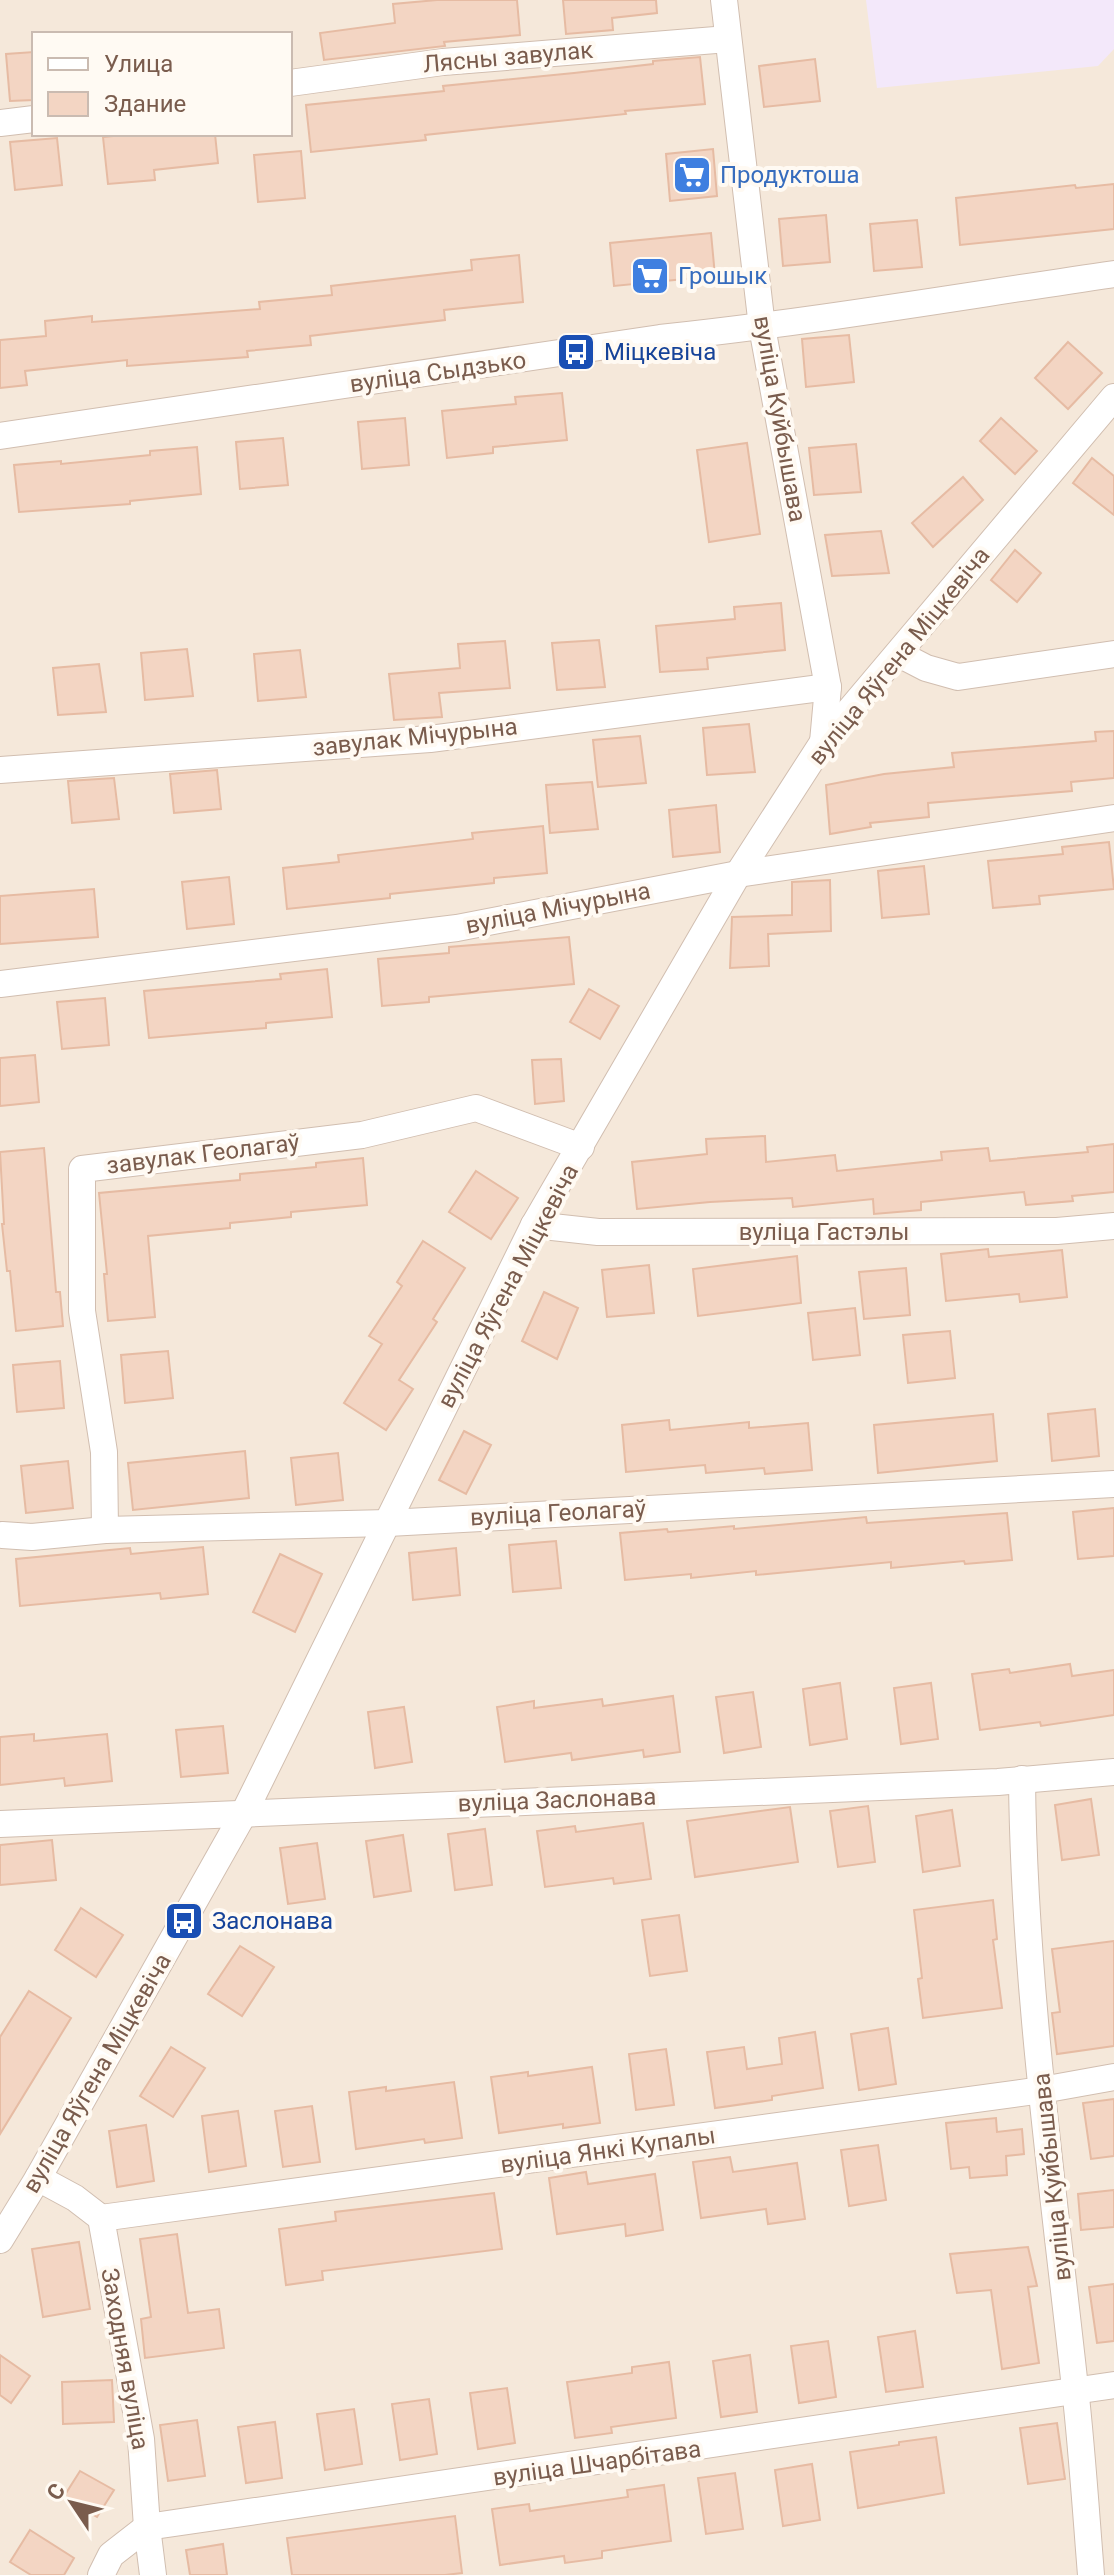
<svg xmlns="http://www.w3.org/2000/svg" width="1114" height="2575" font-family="Roboto,sans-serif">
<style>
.residential{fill:#f5e8da;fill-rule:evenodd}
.education{fill:#f3e8fa}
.building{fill:#f3d5c3;stroke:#e6bba3;stroke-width:2}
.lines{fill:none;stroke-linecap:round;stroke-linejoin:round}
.minor-casing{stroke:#d1beb0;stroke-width:28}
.minor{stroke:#fff;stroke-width:26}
.labels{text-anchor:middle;stroke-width:8;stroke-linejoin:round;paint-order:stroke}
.street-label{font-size:24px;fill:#7a5c4d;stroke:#fffaf3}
.shop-label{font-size:24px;fill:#366cbe;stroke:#fffaf3;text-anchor:start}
.transit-label{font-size:24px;fill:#164399;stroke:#fffaf3;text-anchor:start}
</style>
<rect width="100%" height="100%" fill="#fdf6ec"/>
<path class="residential" d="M0 0H1114V2575H0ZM34 34H290V134H34Z"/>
<polygon class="education" points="866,0 1114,0 1114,49 1098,66 877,88"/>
<g class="building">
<polygon points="437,0 517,0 520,35 444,42 445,46 324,60 320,33 395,23 393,4"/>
<polygon points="563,0 656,0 657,13 612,18 613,30 566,34"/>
<polygon points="34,52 34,100 10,101 6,54"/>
<polygon points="700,57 705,104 625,111 626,114 425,135 426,140 311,152 306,105 444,91 443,86 574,73 653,64 653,61"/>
<polygon points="815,59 820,101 764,107 759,66"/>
<polygon points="134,134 215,134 218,163 154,170 155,180 108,184 103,137"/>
<polygon points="57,138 62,185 15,190 10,142"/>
<polygon points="713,149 717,196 670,201 666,154"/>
<polygon points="301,151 305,198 258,202 254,155"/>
<polygon points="1114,184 1114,229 960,245 956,198 1075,185 1076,188"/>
<polygon points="826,215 830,262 783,266 779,219"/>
<polygon points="917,220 922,267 874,271 870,224"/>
<polygon points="711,233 715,276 614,286 610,243"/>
<polygon points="519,255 523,302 444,310 445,320 310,336 311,345 247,351 248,357 127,366 127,360 25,371 27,385 0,388 0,340 46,336 45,321 92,316 92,322 260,309 259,302 332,295 331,286 472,270 471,260"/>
<polygon points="849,335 854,382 806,387 802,339"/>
<polygon points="1068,342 1102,373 1068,409 1035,378"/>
<polygon points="562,393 567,440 493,447 493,453 447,458 442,411 516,404 515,397"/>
<polygon points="405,418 409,465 362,469 358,422"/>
<polygon points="1001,418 1037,451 1015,474 980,441"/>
<polygon points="283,438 288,485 240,489 236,442"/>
<polygon points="747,443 760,534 709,542 697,450"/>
<polygon points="856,444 861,492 814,495 809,448"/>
<polygon points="197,447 201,494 130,501 130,504 19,512 14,465 61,461 61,464 150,455 150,451"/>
<polygon points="1092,458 1114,476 1114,515 1073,483"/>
<polygon points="963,477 983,500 933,547 912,523"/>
<polygon points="881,531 889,573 832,576 825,535"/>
<polygon points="1015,550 1041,573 1017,602 991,580"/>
<polygon points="781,603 785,650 707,658 708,669 660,672 656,626 735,619 734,607"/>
<polygon points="599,640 605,687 557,690 552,643"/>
<polygon points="505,641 510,688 439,693 442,717 394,720 389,674 460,668 458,644"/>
<polygon points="187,649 193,696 145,700 141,653"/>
<polygon points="300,650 306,697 258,701 254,654"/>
<polygon points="99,664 106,712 58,715 53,668"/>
<polygon points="749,724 755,772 707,775 703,728"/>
<polygon points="1114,731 1114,778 1071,782 1072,791 928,803 929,817 870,823 871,827 830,834 826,785 884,774 954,767 952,753 1096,741 1095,732"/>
<polygon points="640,736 646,783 598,787 593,740"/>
<polygon points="217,770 221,809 174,813 170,774"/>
<polygon points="114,778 119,819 72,823 68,781"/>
<polygon points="592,782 598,829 550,833 546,785"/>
<polygon points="716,805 720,852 673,857 669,810"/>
<polygon points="543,826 547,873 494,878 494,883 390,894 390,898 287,909 283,868 339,862 338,855 473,839 472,833"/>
<polygon points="1109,842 1114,889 1039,896 1040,904 993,908 988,861 1063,854 1062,847"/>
<polygon points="924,866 929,914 882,918 878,871"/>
<polygon points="229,877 234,924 187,929 182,882"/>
<polygon points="830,880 831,931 768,934 769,966 730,968 732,917 792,915 792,882"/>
<polygon points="94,889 98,937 0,944 0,896"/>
<polygon points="569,937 574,984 429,997 429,1002 382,1006 378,959 449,953 449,947"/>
<polygon points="327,969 332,1017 266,1023 266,1028 149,1038 144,991 281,979 280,974"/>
<polygon points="589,989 619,1006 600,1039 570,1022"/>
<polygon points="105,998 109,1045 62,1049 57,1002"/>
<polygon points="35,1055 39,1102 0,1106 0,1058"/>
<polygon points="561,1059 564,1101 535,1104 532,1060"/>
<polygon points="765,1136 766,1162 835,1155 837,1171 942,1160 941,1152 988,1148 990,1161 1088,1152 1087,1147 1114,1144 1114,1192 1072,1196 1073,1201 1026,1205 1024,1192 921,1202 921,1210 874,1214 873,1199 793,1207 792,1198 710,1202 637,1209 632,1162 707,1154 706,1139"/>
<polygon points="44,1148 56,1292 60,1292 63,1326 16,1331 10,1271 7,1271 2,1224 4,1224 0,1152"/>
<polygon points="363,1158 367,1205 291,1212 291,1217 230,1223 230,1228 148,1236 155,1317 108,1321 104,1274 107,1274 99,1193 240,1180 240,1174 316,1167 316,1163"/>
<polygon points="476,1171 518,1198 491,1239 449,1212"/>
<polygon points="423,1241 465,1268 433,1319 437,1322 399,1380 413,1389 386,1430 344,1403 382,1344 369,1336 402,1286 397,1282"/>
<polygon points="988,1249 989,1257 1062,1250 1067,1297 1020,1302 1019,1294 946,1301 941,1254"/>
<polygon points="797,1256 801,1303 698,1316 693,1269"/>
<polygon points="649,1265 654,1313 607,1317 602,1270"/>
<polygon points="906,1268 910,1315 864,1319 859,1272"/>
<polygon points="544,1292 578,1308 557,1359 522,1341"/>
<polygon points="855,1308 860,1355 813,1360 808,1313"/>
<polygon points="950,1331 955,1378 908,1383 903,1335"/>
<polygon points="168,1351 173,1398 125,1403 121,1355"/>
<polygon points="60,1361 64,1408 17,1412 13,1365"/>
<polygon points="1095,1409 1099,1456 1052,1461 1048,1414"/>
<polygon points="993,1414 997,1461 878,1473 874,1425"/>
<polygon points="669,1420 670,1430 749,1422 749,1428 808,1423 812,1470 765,1474 764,1468 706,1473 705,1465 626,1472 622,1425"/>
<polygon points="464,1431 491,1445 466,1494 439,1480"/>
<polygon points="245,1451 249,1498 133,1510 128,1463"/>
<polygon points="338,1453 343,1500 296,1505 291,1458"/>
<polygon points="68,1461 73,1508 26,1513 21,1466"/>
<polygon points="1114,1508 1114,1556 1078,1559 1073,1512"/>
<polygon points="1007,1513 1012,1560 965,1564 964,1561 891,1568 891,1562 756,1575 756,1571 691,1578 691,1574 625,1580 620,1533 667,1529 668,1532 734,1526 734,1529 866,1517 867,1523"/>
<polygon points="556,1541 561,1588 513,1592 509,1545"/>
<polygon points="203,1547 208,1594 161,1599 160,1593 20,1606 16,1559 130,1548 131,1554"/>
<polygon points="456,1548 460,1595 413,1600 409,1553"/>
<polygon points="280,1554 322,1574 295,1632 253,1612"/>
<polygon points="1070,1664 1072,1676 1114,1670 1114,1715 1041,1726 1040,1722 980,1730 972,1674 1009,1669 1010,1673"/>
<polygon points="840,1683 847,1739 810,1745 803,1689"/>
<polygon points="931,1683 938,1739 901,1744 894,1688"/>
<polygon points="753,1692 761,1747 724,1753 716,1697"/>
<polygon points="673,1696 680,1752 644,1757 643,1750 572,1760 571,1753 505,1762 497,1707 534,1701 534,1708 602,1699 603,1706"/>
<polygon points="404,1707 412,1762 375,1768 368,1712"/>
<polygon points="223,1726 228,1773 181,1777 176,1730"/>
<polygon points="34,1734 34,1741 107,1734 112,1781 65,1786 64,1778 0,1785 0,1737"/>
<polygon points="1091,1799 1099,1855 1062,1860 1055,1805"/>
<polygon points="868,1806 875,1862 838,1867 830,1811"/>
<polygon points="790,1807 798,1862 695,1877 687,1821"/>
<polygon points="952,1810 960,1866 923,1872 916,1816"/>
<polygon points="643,1823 651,1879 614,1884 613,1878 545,1887 537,1831 575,1826 576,1832"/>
<polygon points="485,1829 492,1885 455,1890 448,1834"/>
<polygon points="403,1835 411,1891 374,1897 366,1841"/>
<polygon points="52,1840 56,1880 0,1885 0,1845"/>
<polygon points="317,1843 325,1899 288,1904 280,1848"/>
<polygon points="993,1900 997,1939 993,1940 1002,2008 923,2018 918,1979 922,1978 914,1910"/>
<polygon points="81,1908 123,1935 96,1977 55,1950"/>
<polygon points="679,1915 687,1971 650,1976 642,1920"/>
<polygon points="1114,1941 1114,2046 1057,2054 1052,2013 1060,2012 1052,1949"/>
<polygon points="240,1946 274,1967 242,2016 208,1994"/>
<polygon points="29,1991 71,2018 0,2134 0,2037"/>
<polygon points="888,2028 896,2084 859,2090 851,2034"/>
<polygon points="815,2032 823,2088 772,2096 772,2100 715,2108 707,2052 744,2047 747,2069 782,2064 779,2038"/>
<polygon points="171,2047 205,2068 173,2117 140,2096"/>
<polygon points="666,2049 674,2105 636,2110 629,2054"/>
<polygon points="592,2067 600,2123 563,2128 563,2124 499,2133 491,2077 528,2072 528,2076"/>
<polygon points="454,2082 462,2138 425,2143 424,2139 356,2149 349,2092 386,2087 386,2091"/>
<polygon points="1114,2099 1114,2156 1091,2159 1083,2103"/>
<polygon points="312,2106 320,2162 283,2167 275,2111"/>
<polygon points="238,2111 246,2166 209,2172 202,2116"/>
<polygon points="996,2118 997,2132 1022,2129 1024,2154 1006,2156 1007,2175 970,2178 969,2167 951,2169 946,2123"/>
<polygon points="146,2125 154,2181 117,2187 109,2131"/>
<polygon points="878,2145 886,2200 849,2206 841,2150"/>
<polygon points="730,2157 733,2172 797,2163 805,2219 768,2224 766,2209 701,2218 693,2162"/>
<polygon points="586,2172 588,2184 655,2174 663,2230 626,2236 625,2224 557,2234 549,2178"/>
<polygon points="1114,2190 1114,2227 1081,2230 1078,2194"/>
<polygon points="494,2193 502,2249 322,2271 323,2280 286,2285 279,2229 336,2221 335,2212"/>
<polygon points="177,2234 188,2313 219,2309 224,2348 145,2358 141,2319 151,2317 140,2239"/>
<polygon points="79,2242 90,2309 43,2317 32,2249"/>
<polygon points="1028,2247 1037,2286 1028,2287 1039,2363 1002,2369 991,2290 957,2293 950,2254"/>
<polygon points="1114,2284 1114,2341 1097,2343 1089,2287"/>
<polygon points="915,2331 923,2387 886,2392 878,2337"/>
<polygon points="828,2341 836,2397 799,2403 791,2346"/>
<polygon points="0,2355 30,2376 11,2403 0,2395"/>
<polygon points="750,2355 757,2412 721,2417 713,2361"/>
<polygon points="669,2362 676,2418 611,2427 612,2433 575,2438 567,2382 632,2373 632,2367"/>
<polygon points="112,2380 114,2422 63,2424 62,2382"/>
<polygon points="507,2388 515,2443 478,2449 470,2393"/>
<polygon points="429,2399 437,2454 400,2460 392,2404"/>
<polygon points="354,2409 362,2464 325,2470 317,2414"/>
<polygon points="197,2420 205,2476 168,2481 160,2425"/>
<polygon points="275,2422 282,2478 246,2483 238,2427"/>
<polygon points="1057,2423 1065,2479 1028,2484 1020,2428"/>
<polygon points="936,2437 944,2493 858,2508 850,2452 899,2445 899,2442"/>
<polygon points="812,2464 820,2520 783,2526 775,2470"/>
<polygon points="80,2471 114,2490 97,2517 63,2498"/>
<polygon points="735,2473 743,2529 706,2534 698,2478"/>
<polygon points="664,2485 671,2541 602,2551 602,2558 565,2563 564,2556 500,2565 492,2509 529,2504 530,2511 628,2497 627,2490"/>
<polygon points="455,2516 462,2573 445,2575 292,2575 287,2538"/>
<polygon points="30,2530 74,2558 64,2575 31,2575 10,2562"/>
<polygon points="223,2544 227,2575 190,2575 186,2550"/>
</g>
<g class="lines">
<defs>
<g id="minor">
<polyline points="724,0 762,327 828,687 823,742"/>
<polyline points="290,83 443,62 728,39"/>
<polyline points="0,123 34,119"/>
<path d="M0 436 660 338C812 322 963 296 1114 274"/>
<polyline points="899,654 926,668 958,677 1114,654"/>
<polyline points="0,770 430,739 828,687"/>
<polyline points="0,984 457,928 738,874 1114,818"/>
<polyline points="534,1225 598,1232 1057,1231 1114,1226"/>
<polyline points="105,1530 104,1452 82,1311 82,1169 362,1135 476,1108 581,1147"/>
<polyline points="2,1535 32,1537 105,1530 388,1523 1114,1484"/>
<path d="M1022 1779C1024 1983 1053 2186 1075 2388 1082 2450 1086 2513 1091 2575"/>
<polyline points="0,1824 998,1782 1114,1772"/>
<polyline points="38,2178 75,2198 101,2218 141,2439 147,2527 153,2575"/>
<polyline points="101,2218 1042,2090 1114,2077"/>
<polyline points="0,2240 38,2178 244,1813 534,1225 738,874 823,742 1114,397"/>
<polyline points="101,2575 111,2555 147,2527 1114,2385"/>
</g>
</defs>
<use href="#minor" class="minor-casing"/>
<use href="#minor" class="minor"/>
</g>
<defs>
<symbol id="supermarket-square" viewBox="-11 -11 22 22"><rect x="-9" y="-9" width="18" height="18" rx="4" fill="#3f7fe0" stroke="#fffaf3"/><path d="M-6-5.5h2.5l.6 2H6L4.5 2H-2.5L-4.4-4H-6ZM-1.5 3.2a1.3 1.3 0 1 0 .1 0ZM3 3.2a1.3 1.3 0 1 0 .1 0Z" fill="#fff"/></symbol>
<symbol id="bus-square" viewBox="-11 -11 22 22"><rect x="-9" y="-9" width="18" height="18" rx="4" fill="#1a4fb4" stroke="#fffaf3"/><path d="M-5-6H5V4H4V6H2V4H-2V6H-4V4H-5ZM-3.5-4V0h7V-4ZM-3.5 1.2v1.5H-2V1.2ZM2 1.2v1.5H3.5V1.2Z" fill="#fff"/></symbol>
</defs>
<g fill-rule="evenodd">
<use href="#supermarket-square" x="670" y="153" width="44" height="44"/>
<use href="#supermarket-square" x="628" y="254" width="44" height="44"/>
<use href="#bus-square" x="554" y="330" width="44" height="44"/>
<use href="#bus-square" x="162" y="1899" width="44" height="44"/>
</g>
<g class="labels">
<g class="street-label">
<text transform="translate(508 57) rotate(-5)" y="8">Лясны завулак</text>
<text transform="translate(438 372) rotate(-8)" y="8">вуліца Сыдзько</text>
<text transform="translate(780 419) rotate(80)" y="8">вуліца Куйбышава</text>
<text transform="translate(899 656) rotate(-51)" y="8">вуліца Яўгена Міцкевіча</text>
<text transform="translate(415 737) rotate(-6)" y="8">завулак Мічурына</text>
<text transform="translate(558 908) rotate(-11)" y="8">вуліца Мічурына</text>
<text transform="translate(203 1154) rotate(-7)" y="8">завулак Геолагаў</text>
<text x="824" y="1240">вуліца Гастэлы</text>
<text transform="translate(508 1286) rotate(-62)" y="8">вуліца Яўгена Міцкевіча</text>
<text transform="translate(558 1513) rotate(-3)" y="8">вуліца Геолагаў</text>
<text transform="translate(557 1800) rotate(-2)" y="8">вуліца Заслонава</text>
<text transform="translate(97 2073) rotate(-60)" y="8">вуліца Яўгена Міцкевіча</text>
<text transform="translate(608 2150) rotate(-8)" y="8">вуліца Янкі Купалы</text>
<text transform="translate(1052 2177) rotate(-96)" y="8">вуліца Куйбышава</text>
<text transform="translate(125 2359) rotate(80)" y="8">Заходняя вуліца</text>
<text transform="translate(597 2463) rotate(-8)" y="8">вуліца Шчарбітава</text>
</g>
<g class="shop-label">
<text x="720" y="183">Продуктоша</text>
<text x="678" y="284">Грошык</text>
</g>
<g class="transit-label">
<text x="604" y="360">Міцкевіча</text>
<text x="212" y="1929">Заслонава</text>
</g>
</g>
<rect x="32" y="32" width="260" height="104" fill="#fffaf3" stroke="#cabbb1" stroke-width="2"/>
<rect x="48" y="58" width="40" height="12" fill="#ffffff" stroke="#cabbb1" stroke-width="2"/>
<text x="104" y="72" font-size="24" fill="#7a5c4d">Улица</text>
<rect x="48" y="92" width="40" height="24" fill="#f3d5c3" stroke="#cabbb1" stroke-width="2"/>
<text x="104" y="112" font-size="24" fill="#7a5c4d">Здание</text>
<g transform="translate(72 2503) rotate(305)" stroke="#fffaf3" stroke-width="6" paint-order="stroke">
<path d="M0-6L14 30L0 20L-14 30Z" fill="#7a5c4d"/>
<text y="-12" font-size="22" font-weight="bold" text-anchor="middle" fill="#7a5c4d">С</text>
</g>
</svg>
